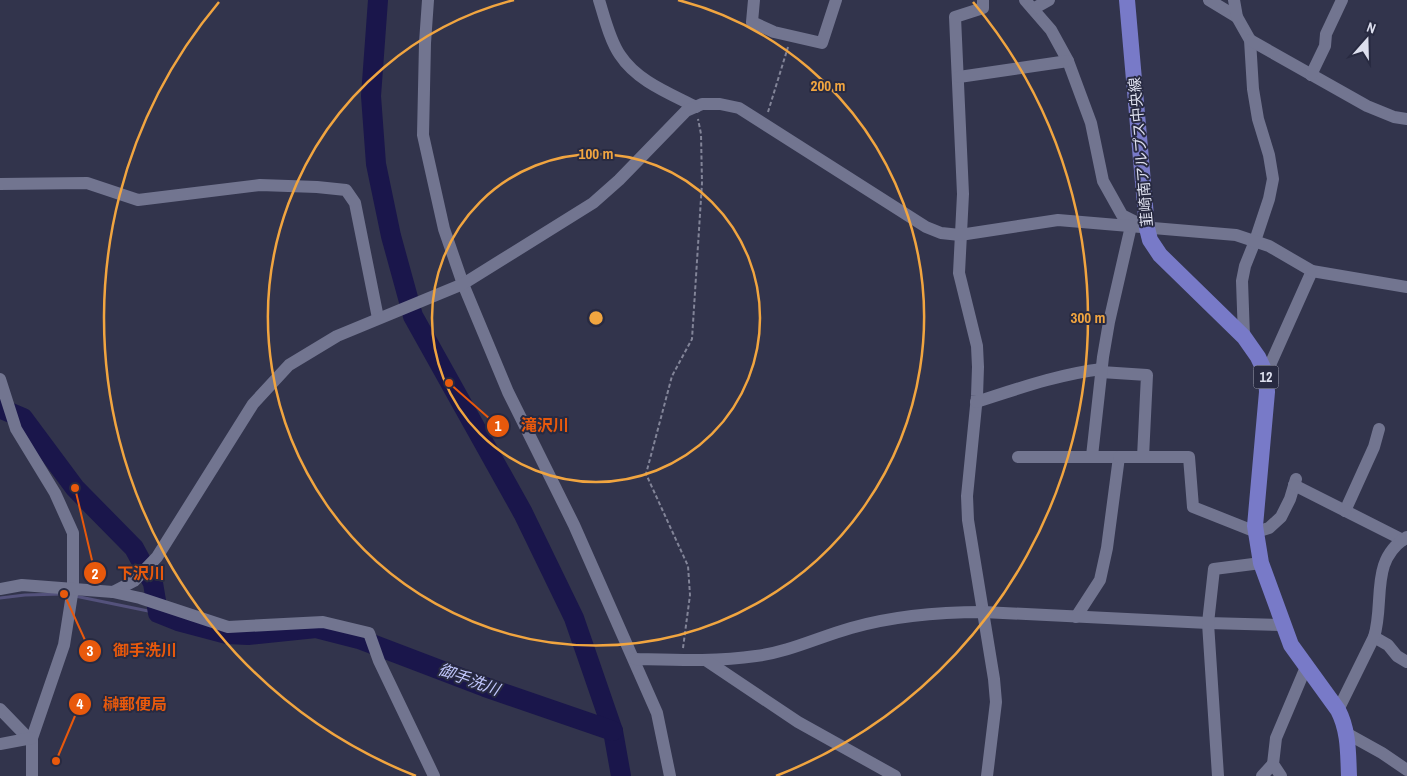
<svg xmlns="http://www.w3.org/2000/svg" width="1407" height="776" font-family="'Archivo Narrow','Noto Sans JP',sans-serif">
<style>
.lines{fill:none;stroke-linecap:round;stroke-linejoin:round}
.stream{stroke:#54527c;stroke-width:3}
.river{stroke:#1a164b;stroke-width:20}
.path{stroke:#828498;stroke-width:2;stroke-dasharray:4 2.5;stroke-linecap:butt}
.minor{stroke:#727590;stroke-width:12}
.major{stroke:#787ac8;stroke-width:16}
.ring{fill:none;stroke:#f1a540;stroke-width:2.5}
.labels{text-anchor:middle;stroke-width:4;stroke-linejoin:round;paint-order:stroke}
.shield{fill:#282a41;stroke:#a7a9ba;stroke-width:1}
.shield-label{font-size:14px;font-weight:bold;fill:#dddfee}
.street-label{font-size:15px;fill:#dddfee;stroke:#282a41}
.water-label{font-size:16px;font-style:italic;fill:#c1c7fd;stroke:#282a41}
.centre{fill:#f1a540;stroke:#282a41;stroke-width:2.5}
.ring-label{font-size:15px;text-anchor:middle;font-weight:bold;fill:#f1a540;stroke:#282a41;stroke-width:4;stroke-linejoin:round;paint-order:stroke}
.leader{fill:none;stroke:#e8590c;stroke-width:2}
.callout-dot{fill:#e8590c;stroke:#282a41;stroke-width:2}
.mark-label{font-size:15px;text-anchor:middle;font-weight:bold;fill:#fff}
.callout-label{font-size:16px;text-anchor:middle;font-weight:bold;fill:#e8590c;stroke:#282a41;stroke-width:4;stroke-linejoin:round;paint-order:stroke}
</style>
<rect width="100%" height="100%" fill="#32344c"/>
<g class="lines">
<g class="stream">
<polyline points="75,596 158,613"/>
<polyline points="0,598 25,595 62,594"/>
</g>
<g class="river">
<polyline points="378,0 371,96 376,164 391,236 413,316 523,513 574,618 613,731 621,776"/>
<polyline points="0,402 4,410 23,418 75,488 134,548 153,583 158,613 178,621 227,634 248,635 316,628 359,639 485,687 613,731"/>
</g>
<g class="path">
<polyline points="768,112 788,47"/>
<polyline points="683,648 690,595 688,566 646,474 672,376 692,339 702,183 701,134 698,119"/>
</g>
<g class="minor">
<polyline points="428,0 425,43 423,135 444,229 463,284 508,392 574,525 657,713 670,776"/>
<path d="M599 0C604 16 610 41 620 55 637 81 669 93 696 107"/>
<polyline points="754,0 752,22 774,32 822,43 836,0"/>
<polyline points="983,0 983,8 955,17 963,194 959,273 977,346 978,367 977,396 967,496 968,520 994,679 996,702 987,776"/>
<polyline points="1025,0 1051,30 1068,61 1091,123 1103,181 1122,215 1140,224"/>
<polyline points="1209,0 1237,17"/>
<polyline points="1234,0 1237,17 1250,40 1253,89 1258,119 1269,155 1273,179 1269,199 1255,241 1245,266 1242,281 1244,337"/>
<polyline points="1033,9 1049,0"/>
<polyline points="1250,40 1367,106 1394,117 1407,119"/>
<polyline points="1311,75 1325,46 1326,34 1342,0"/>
<polyline points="959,77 1068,61"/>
<polyline points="0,184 87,183 138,200 260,185 317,187 346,190 355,203 378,318"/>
<polyline points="1101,372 1147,375 1143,457"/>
<polyline points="1266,374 1312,271"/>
<polyline points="0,379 16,429 55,493 73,533 73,588 64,645 32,738 32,776"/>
<path d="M976 402C1017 389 1059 374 1102 369"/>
<polyline points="1092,456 1103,357 1109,322 1131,226"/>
<polyline points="1018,457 1119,457 1107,548 1100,580 1076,617"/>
<polyline points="1119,457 1189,457 1193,507 1256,532 1269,528 1281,517 1290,499 1296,479"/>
<polyline points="1294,485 1403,540"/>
<polyline points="1345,511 1374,447 1379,429"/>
<polyline points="0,589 22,585 113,592 134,581 157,557 253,404 289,365 337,336 463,284 593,203 619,180 686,111 702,104 720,104 739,108 926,227 941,233 960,235 1058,220 1236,235 1269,246 1312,271 1407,287"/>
<polyline points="113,592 140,598 228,627 323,622 369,633 379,661 434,776"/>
<polyline points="1374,637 1388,645 1397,656 1407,662"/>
<path d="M635 659C675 660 716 662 756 656 789 652 819 637 851 628 893 616 939 612 983 612L1208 623 1283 625"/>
<polyline points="707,661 798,722 895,776"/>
<polyline points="0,709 29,739"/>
<path d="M1338 710 1374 637C1385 602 1369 560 1407 537"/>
<polyline points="1346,733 1382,753 1407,770"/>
<polyline points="0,744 32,738"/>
<polyline points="1218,776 1208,623 1214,569 1261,563"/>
<polyline points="1262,776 1273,764"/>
<polyline points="1281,776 1273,764 1276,738 1306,667"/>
</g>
<path class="major" d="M1127 0 1147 228 1150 240 1160 255 1244 337 1258 357 1266 374 1267 392 1255 526 1261 563 1291 645 1338 710C1349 731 1348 754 1349 776"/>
</g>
<g class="ring">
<circle cx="596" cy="318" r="164"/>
<path d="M678 0A328 328 0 1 1 514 0"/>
<path d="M416 776A492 492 0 0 1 219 2M973 2A492 492 0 0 1 776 776"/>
</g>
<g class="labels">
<rect class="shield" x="1253.5" y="365.5" width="25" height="23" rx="4"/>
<g class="shield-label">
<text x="1266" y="382">12</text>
</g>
<g class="street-label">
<text transform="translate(1141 152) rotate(-95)" y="5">韮崎南アルプス中央線</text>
</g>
<g class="water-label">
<text transform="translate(469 679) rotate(20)" y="6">御手洗川</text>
</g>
</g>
<circle cx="596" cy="318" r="8" class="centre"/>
<g class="ring-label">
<text x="828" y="91">200 m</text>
<text x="596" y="159">100 m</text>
<text x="1088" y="323">300 m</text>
</g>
<path class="leader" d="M449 383L498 426M75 488L95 573M64 594L90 651M56 761L80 704"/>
<g class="callout-dot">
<circle cx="449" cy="383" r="5"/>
<circle cx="75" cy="488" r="5"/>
<circle cx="64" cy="594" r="5"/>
<circle cx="56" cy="761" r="5"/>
<circle cx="498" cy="426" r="12"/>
<circle cx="95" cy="573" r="12"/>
<circle cx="90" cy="651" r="12"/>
<circle cx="80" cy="704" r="12"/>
</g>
<g class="mark-label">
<text x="498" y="431">1</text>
<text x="95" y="579">2</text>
<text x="90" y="656">3</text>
<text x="80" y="709">4</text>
</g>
<g class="callout-label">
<text x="545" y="431">滝沢川</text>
<text x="141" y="579">下沢川</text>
<text x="145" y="656">御手洗川</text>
<text x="135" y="710">榊郵便局</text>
</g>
<g transform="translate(1367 40) rotate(20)" stroke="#282a41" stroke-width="4" paint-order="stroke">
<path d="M0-4L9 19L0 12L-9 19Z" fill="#dddfee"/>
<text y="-8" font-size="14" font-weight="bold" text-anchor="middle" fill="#dddfee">N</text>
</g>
</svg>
